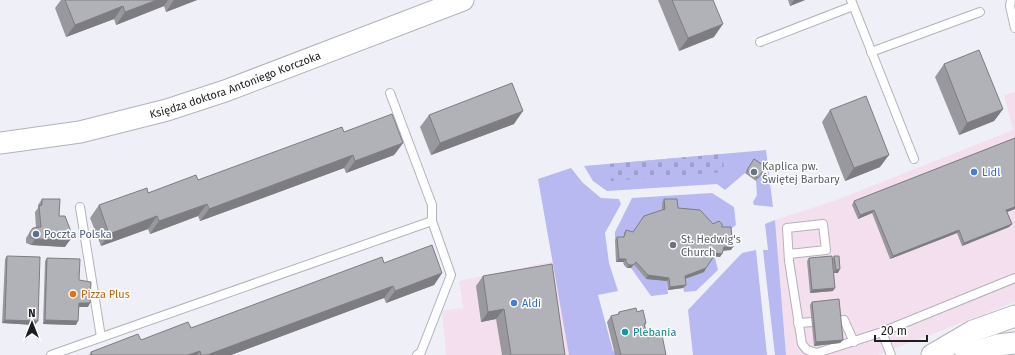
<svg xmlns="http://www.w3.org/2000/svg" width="1015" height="355" font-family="'Fira Sans',sans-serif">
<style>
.commercial{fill:#f4dfee}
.grass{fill:#b7b9f0}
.cemetery{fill:url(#cemetery-stones)}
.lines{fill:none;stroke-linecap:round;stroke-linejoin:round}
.lane-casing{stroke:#b2b3b9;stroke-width:10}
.secondary-casing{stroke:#b2b3b9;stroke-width:23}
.lane{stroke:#fff;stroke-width:8}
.secondary{stroke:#fff;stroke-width:21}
.wall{fill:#98989e}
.shaded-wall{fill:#7c7c81}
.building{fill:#b1b1b8;stroke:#7c7c81}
.worship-dot{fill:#6b7280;stroke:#fff;stroke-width:1.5}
.shop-dot{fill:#3f7fe0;stroke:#fff;stroke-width:1.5}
.service-dot{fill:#5c6f8a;stroke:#fff;stroke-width:1.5}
.food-dot{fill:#e8710a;stroke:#fff;stroke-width:1.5}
.culture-dot{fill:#0f9aa8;stroke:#fff;stroke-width:1.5}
.labels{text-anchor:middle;stroke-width:3;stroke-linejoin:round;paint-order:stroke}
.street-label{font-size:11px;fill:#1e1e21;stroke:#fff}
.worship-label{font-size:11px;fill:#5b616d;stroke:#fff;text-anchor:start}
.shop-label{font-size:11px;fill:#366cbe;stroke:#fff;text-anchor:start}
.service-label{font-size:11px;fill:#4e5e75;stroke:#fff;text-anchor:start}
.food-label{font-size:11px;fill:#c56008;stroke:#fff;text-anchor:start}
.culture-label{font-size:11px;fill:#0d838f;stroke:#fff;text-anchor:start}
</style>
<defs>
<pattern id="cemetery-stones" width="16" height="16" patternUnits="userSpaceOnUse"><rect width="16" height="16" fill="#b7b9f0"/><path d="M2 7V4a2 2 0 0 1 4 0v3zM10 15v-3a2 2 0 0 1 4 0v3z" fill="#9d9fce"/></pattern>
</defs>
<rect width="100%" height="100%" fill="#eff0f7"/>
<g class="commercial">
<polygon points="1015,92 1015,302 878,355 786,355 775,220 834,201 1013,130 1004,95"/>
<polygon points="554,261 569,355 446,355 442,311 463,308 459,281"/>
</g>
<g class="grass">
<polygon points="766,150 773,207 754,205 753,202 757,195 756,181 763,170 745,173 725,190 717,184 607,191 593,181 584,166"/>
<polygon points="571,168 583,183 601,198 619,199 621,204 605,233 609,263 618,291 598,295 613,351 615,351 616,355 569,355 538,179"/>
<polygon points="712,193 734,207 736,225 729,230 676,211 662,203 662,212 630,235 624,233 622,240 615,240 615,232 632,198"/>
<polygon points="775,220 786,355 775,355 763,250 768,250 765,224"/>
<polygon points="756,250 767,355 693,355 688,310 742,253"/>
<polygon points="713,256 715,258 718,270 696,291 684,292 682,280 703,272"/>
<polygon points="634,265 646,279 667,281 668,294 651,296 631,268"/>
</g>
<polygon class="cemetery" points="723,154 724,172 611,181 609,164"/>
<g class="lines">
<defs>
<g id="lane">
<polyline points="851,0 914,159"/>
<polyline points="1011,0 1010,6 1015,28"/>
<polyline points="760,42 853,6"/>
<polyline points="871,52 980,12"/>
<polyline points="80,207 101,337"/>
<polyline points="789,254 826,250 823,224 787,228 789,261 802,344 807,350 817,353 882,332 1015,278"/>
<polyline points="798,323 844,320 854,342"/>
<polyline points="882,332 891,355"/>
<polyline points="51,355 432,221 432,205 390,93"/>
<polyline points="417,355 421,352 451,275 432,221"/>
</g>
<g id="secondary">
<path id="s1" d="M0 143 80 132 167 110 225 91 463 0"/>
<polyline points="932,355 973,331 1015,316"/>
<polyline points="966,355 998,345 1015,343"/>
</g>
</defs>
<use href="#lane" class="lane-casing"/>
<use href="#secondary" class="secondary-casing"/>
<use href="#lane" class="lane"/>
<use href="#secondary" class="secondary"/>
</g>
<g class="wall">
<polygon points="61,0 197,0 166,12 164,6 116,25 114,19 66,37 55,8"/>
<polygon points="658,0 713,0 714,37 679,51"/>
<polygon points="788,0 805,0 790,6"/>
<polygon points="944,64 1003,109 994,121 959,135 935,77"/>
<polygon points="830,110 880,167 845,181 822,122"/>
<polygon points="429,115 514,124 431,155 420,127"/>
<polygon points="344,132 403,143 394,155 346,173 344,168 200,221 198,216 150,234 148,229 101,246 90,218 99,205 198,180"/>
<polygon points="1015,138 1015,209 1007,212 1012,224 1009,227 962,246 957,233 890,259 872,213 858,219 852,205 854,201"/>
<polygon points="754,159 766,167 756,181 745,173"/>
<polygon points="42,199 59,216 65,247 31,245 26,243 26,238 30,232 36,228 35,212 38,208 38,205"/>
<polygon points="664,199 678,208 713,224 722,227 731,250 723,250 720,257 713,256 704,272 685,279 686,285 683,288 668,290 667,281 646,279 634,265 631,268 627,268 624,265 623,262 616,262 615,240 617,237 623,237 624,233 626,230 633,232 662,210 662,203"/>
<polygon points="7,256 35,325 2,323 5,259"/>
<polygon points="834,256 838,273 834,273 833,291 810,293 807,261 809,258 832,259"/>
<polygon points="47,258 79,280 88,307 79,307 76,325 43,324 45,261"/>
<polygon points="384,263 442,273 434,285 386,303 384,298 231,355 89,355 91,352 191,328"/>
<polygon points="483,276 565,355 502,355 496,319 481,322 476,286"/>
<polygon points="812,302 843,340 840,343 814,346 810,305"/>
<polygon points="619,312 637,312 646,323 645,326 648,338 666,355 615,355 607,322 611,316 617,315"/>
</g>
<g class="shaded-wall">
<polygon points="157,0 168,0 164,6 116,25 125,12"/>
<polygon points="174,0 197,0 166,12"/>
<polygon points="794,0 805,0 790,6"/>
<polygon points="123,6 114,19 66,37 75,25"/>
<polygon points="723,24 714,37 679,51 688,38"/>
<polygon points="1003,109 994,121 959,135 967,123"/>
<polygon points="523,111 514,124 431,155 440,143"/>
<polygon points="403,143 394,155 346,173 355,161"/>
<polygon points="353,155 344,168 200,221 209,209"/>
<polygon points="889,155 880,167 845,181 854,168"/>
<polygon points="207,204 198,216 150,234 159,221"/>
<polygon points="1015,207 1015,209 1004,213 1006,210"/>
<polygon points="874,210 872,213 858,219 860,215"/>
<polygon points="157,216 148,229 101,246 109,234"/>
<polygon points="1012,224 1009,227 962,246 964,243"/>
<polygon points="959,230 957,233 890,259 893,256"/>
<polygon points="35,239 70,240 65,247 31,245"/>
<polygon points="724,247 733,247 731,250 722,251"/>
<polygon points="716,253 722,254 720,257 713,256"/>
<polygon points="619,259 626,259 623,262 616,262"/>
<polygon points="636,262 631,268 627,268 629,265"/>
<polygon points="706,268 704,272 682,280 685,276"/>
<polygon points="840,269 838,273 833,273 836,270"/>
<polygon points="442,273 434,285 386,303 395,291"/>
<polygon points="648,275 669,278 667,281 646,279"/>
<polygon points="686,285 683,288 668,290 670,287"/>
<polygon points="393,286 384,298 231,355 207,355"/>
<polygon points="835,288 833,291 810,293 812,290"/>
<polygon points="79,303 90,303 88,307 77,307"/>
<polygon points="504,309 496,319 481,322 488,312"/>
<polygon points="5,320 38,321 35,325 2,323"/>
<polygon points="45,320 78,321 76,325 43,324"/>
<polygon points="843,340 840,343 814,346 816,342"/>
<polygon points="200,351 197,355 188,355"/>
</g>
<g class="building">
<polygon points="65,0 157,0 125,12 123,6 75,25"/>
<polygon points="672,0 713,0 723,24 688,38"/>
<polygon points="979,50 1003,109 967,123 944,64"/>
<polygon points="512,83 523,111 440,143 429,115"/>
<polygon points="866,96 889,155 854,168 830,110"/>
<polygon points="392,114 403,143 355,161 353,155 209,209 207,204 159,221 157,216 109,234 99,205 147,188 148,193 196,175 198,180 342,127 344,132"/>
<polygon points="1015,138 1015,207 1006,210 1012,224 964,243 959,230 893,256 874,210 860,215 854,201"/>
<polygon points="754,159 766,167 758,178 747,170"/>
<polygon points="42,199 60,199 59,216 65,216 70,229 70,240 35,239 30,237 30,232 33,228 41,227 39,206 42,205"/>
<polygon points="664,199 677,199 678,208 700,210 713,224 719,221 722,224 722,227 731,227 733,247 724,247 722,254 716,253 706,268 685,276 686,285 670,287 669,278 648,275 636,262 633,265 629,265 626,262 626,259 619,259 617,237 624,237 626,230 633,232 644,216 665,209"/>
<polygon points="432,245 442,273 395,291 393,286 207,355 201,355 200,351 188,355 92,355 91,352 138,334 141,340 188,322 191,328 382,257 384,263"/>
<polygon points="7,256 40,257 38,321 5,320"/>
<polygon points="832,256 835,288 812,290 809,258"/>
<polygon points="834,256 839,256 840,269 836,270"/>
<polygon points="47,258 80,259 79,280 91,282 90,303 79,303 78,321 45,320"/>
<polygon points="552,264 565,355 511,355 504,309 488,312 483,276"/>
<polygon points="839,299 843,340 816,342 812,302"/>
<polygon points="636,308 637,312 643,310 646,323 644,324 648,338 662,335 666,355 621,355 611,316 619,314 619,312"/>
</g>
<g class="worship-dot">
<circle cx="754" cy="172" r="4"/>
<circle cx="673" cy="245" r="4"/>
</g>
<g class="shop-dot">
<circle cx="974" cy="172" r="4"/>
<circle cx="514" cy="303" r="4"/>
</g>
<circle class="service-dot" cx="36" cy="234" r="4"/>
<circle class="food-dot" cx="73" cy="294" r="4"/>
<circle class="culture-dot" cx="625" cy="332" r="4"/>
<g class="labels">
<g class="street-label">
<text dy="4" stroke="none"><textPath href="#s1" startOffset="243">Księdza doktora Antoniego Korczoka</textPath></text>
</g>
<g class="worship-label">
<text x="762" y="170">Kaplica pw.<tspan x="762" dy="13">Świętej Barbary</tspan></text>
<text x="681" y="243">St. Hedwig's<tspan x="681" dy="13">Church</tspan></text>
</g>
<g class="shop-label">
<text x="982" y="176">Lidl</text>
<text x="522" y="307">Aldi</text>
</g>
<g class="service-label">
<text x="44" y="238">Poczta Polska</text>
</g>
<g class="food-label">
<text x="81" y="298">Pizza Plus</text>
</g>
<g class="culture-label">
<text x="633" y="336">Plebania</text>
</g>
</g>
<g transform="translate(32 323)" stroke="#ffffff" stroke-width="3" paint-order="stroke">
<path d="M0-3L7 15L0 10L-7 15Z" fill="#1e1e21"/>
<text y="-6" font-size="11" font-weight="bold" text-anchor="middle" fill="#1e1e21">N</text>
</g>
<path d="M875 335v6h52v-6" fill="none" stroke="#1e1e21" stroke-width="2"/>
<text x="881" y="335" font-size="12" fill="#1e1e21" stroke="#ffffff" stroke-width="3" paint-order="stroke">20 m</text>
</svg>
